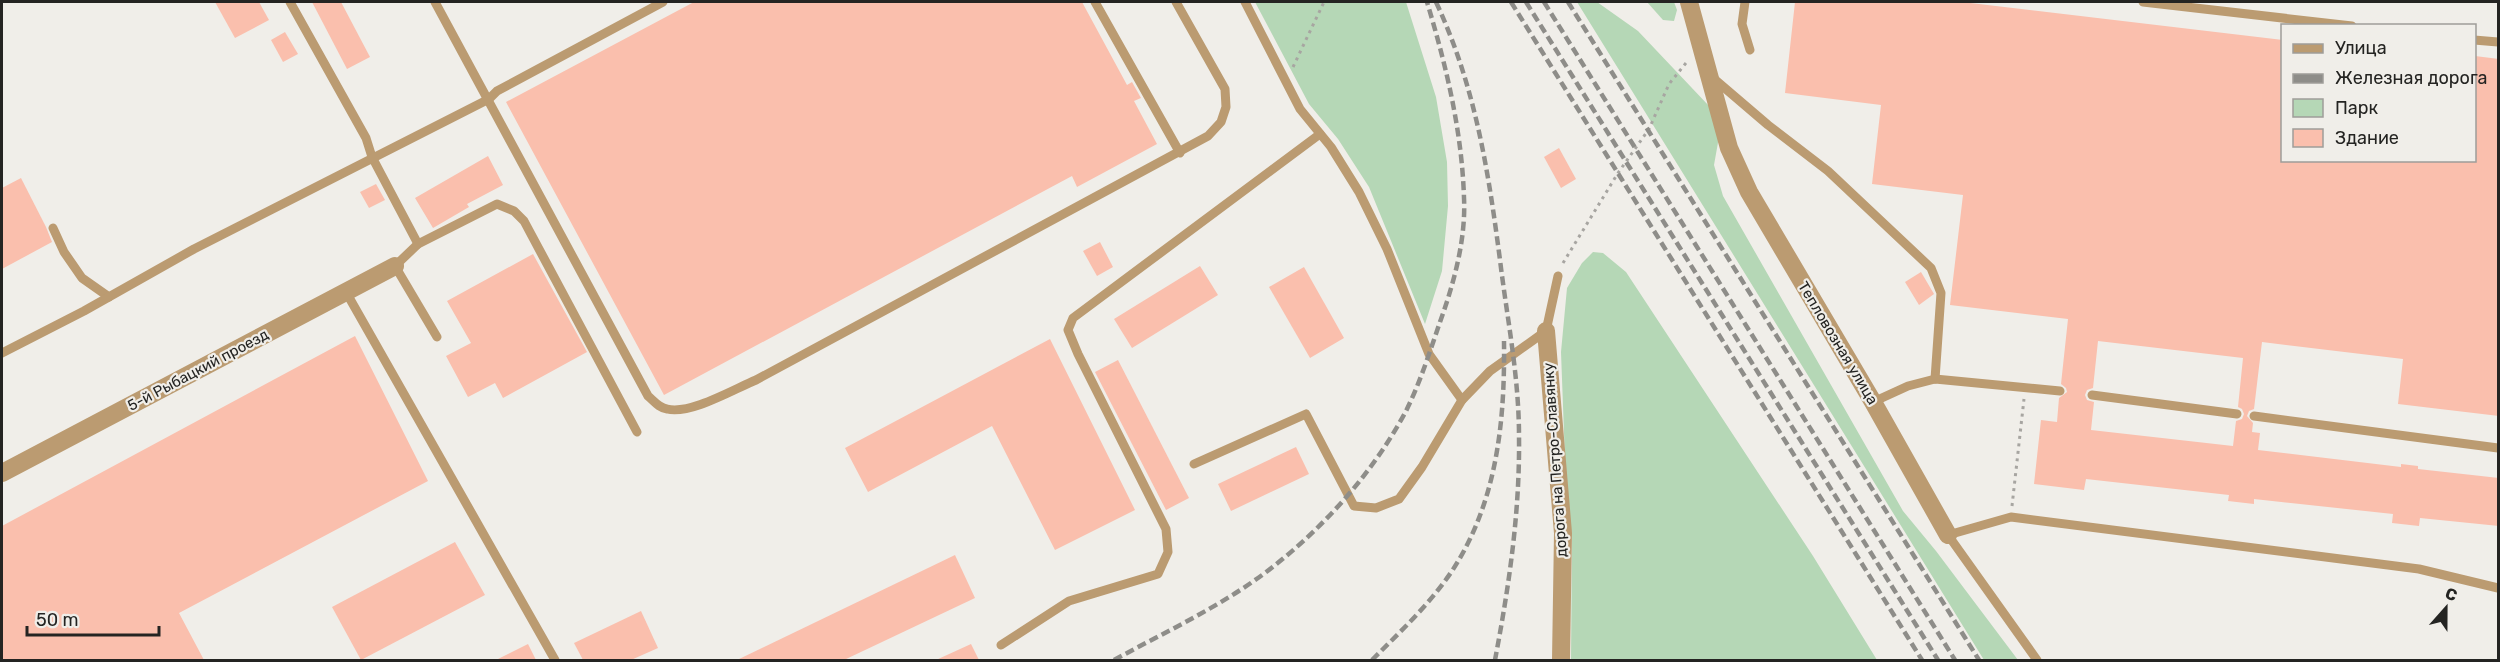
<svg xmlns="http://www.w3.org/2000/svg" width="2500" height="662" font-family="Rubik,sans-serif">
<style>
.green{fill:#b5d7b6}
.building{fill:#fabfad;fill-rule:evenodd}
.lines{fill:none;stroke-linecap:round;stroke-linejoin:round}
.path{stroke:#a7a5a1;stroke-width:3;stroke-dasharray:3 4.5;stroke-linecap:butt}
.lane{stroke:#bb9b71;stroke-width:9}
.street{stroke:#bb9b71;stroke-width:18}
.rail{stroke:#8e8d89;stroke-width:4.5;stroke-dasharray:9 4.5;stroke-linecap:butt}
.labels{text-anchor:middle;stroke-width:4.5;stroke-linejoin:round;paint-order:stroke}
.street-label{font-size:15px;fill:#242422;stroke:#f0eee9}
</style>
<rect width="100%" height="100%" fill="#f0eee9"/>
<g class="green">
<polygon points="1255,2 1406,2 1436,97 1447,162 1448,206 1442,271 1425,324 1369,187 1338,139 1309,104"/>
<polygon points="1577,2 1597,2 1638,31 1709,106 1719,137 1714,165 1723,196 1903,511 1936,551 2018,660 1984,660"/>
<polygon points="1647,2 1674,2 1677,10 1674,21 1663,20"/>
<polygon points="1593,252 1603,253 1626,272 1813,556 1877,660 1571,660 1572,538 1566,487 1561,352 1567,288 1582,263"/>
</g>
<g class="building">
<polygon points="215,2 259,2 269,20 235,38"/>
<polygon points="312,2 341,2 370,57 347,69"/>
<polygon points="694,2 1082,2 1127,85 1132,82 1141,98 1134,101 1157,144 1077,187 1072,176 664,395 506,102"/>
<path d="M1795 2H1962L2283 40V160H2475V56L2499 59V416L2398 404 2403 359 2262 342 2254 409 2249 411 2247 416 2253 423 2252 432 2260 433 2258 450 2401 467V464L2418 466V469L2499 478V526L2420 518 2419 526 2392 523 2393 514 2254 499V504L2228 501 2229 495 2086 479 2084 490 2034 484 2041 420 2057 422 2059 398 2067 392 2066 388 2061 384 2068 319 1950 305 1963 195 1872 184 1881 105 1785 93ZM2098 341 2243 358 2238 407 2242 409 2244 414 2242 419 2236 421 2233 446 2091 430 2094 402 2087 400 2085 395 2087 390 2093 388Z"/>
<polygon points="285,32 298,54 283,62 271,40"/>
<polygon points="1559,148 1576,179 1561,188 1544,157"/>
<polygon points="488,156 503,185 467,204 469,207 433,228 415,198"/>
<polygon points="21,178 46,227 52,242 2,269 2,188"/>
<polygon points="376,184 385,200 369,208 360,192"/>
<polygon points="1100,242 1113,267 1097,276 1083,251"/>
<polygon points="533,254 587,352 503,398 495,383 468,397 446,356 471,343 447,301"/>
<polygon points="1200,266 1218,295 1132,348 1114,319"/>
<polygon points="1304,267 1344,338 1310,358 1269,287"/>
<polygon points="1921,272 1934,294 1919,305 1905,282"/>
<polygon points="355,336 428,481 179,613 204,660 2,660 2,526"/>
<polygon points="1050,339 1135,510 1055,550 992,426 868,492 845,448"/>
<polygon points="1118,360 1189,498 1166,510 1095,372"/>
<polygon points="1296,447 1309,474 1231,511 1218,484"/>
<polygon points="455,542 485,595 361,660 332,607"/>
<polygon points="955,555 975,598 844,660 737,660"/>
<polygon points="641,611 658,648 631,660 583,660 574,643"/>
<polygon points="528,644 536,660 496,660"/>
<polygon points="971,644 979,660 936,660"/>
</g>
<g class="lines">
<g class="path">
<polyline points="1293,67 1324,2"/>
<polyline points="1563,263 1618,173 1649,129 1669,84 1686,63"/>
<polyline points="2012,506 2024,399"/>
</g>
<g class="lane">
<polyline points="290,2 366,138 372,157 418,244"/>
<path d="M435 2 648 396C654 401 659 408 667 409 690 415 734 389 756 380L1208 136 1221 122 1226 107 1225 89 1176 2"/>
<polyline points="1095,2 1180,153"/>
<polyline points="1245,2 1300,109 1331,147 1359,192 1387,249 1429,354 1462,400"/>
<polyline points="1745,2 1742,24 1750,50"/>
<polyline points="2143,2 2352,26"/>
<polyline points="2474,40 2498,42"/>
<polyline points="1713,78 1768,125 1828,171 1931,268 1941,293 1935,379"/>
<polyline points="53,228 64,252 82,278 109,297"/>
<polyline points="346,292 555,660"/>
<polyline points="437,337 395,266 418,244 497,204 514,211 524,221 637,432"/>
<polyline points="2,353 84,311 194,249 489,99 497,91 663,2"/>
<polyline points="2092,395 2237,414"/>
<polyline points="1873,402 1908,386 1935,379 2060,391"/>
<polyline points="2254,416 2498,448"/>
<polyline points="1194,464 1306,414 1354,506 1376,508 1399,499 1422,467 1462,400 1490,371 1546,331 1558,276"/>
<polyline points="1001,645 1069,601 1158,574 1168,552 1166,529 1078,354 1068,330 1073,318 1320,134"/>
<polyline points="2037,660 1948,535 2011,517 2419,569 2498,588"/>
</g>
<g class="street">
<polyline points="1689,2 1729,148 1749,192 1873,402 1948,535"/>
<polyline points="1546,331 1563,533 1561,660"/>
<polyline points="2,473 395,266"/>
</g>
<g class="rail">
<path d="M1436 2C1475 86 1488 168 1500 260 1507 318 1519 376 1519 436 1520 512 1509 586 1495 660"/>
<polyline points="1511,2 1922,660"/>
<polyline points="1526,2 1938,660"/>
<polyline points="1544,2 1955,660"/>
<polyline points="1568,2 1979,660"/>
<path d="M1114 660C1167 631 1226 604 1274 566 1327 524 1374 471 1406 411 1420 383 1430 351 1440 322 1454 283 1466 239 1464 198 1462 131 1446 65 1427 2"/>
<path d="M1372 660C1400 632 1429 605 1452 571 1497 502 1505 422 1504 341"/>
</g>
</g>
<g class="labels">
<g class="street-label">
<text transform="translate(1838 343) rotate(59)" y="5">Тепловозная улица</text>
<text transform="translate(198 370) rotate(-28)" y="5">5-й Рыбацкий проезд</text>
<text transform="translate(1555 460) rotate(-94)" y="5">дорога на Петро-Славянку</text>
</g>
</g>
<rect width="2500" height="662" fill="none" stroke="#242422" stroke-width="6"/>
<rect x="2281" y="24" width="195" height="138" fill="#f0eee9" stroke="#9e9d99" stroke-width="1.5"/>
<rect x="2293" y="44" width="30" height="9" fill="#bb9b71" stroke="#9e9d99" stroke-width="1.5"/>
<text x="2335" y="54" font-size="18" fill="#242422">Улица</text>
<rect x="2293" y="74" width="30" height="9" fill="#8e8d89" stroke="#9e9d99" stroke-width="1.5"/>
<text x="2335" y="84" font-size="18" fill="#242422">Железная дорога</text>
<rect x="2293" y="99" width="30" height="18" fill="#b5d7b6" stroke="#9e9d99" stroke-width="1.5"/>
<text x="2335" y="114" font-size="18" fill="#242422">Парк</text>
<rect x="2293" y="129" width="30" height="18" fill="#fabfad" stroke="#9e9d99" stroke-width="1.5"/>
<text x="2335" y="144" font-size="18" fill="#242422">Здание</text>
<g transform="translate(2446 608) rotate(21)" stroke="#f0eee9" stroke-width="4.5" paint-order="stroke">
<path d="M0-4.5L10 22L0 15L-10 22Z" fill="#242422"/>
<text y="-9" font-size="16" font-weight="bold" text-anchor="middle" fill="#242422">С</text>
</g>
<path d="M27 626v9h132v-9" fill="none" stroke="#242422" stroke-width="3"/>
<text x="36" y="626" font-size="18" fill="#242422" stroke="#f0eee9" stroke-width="4.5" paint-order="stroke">50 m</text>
</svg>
